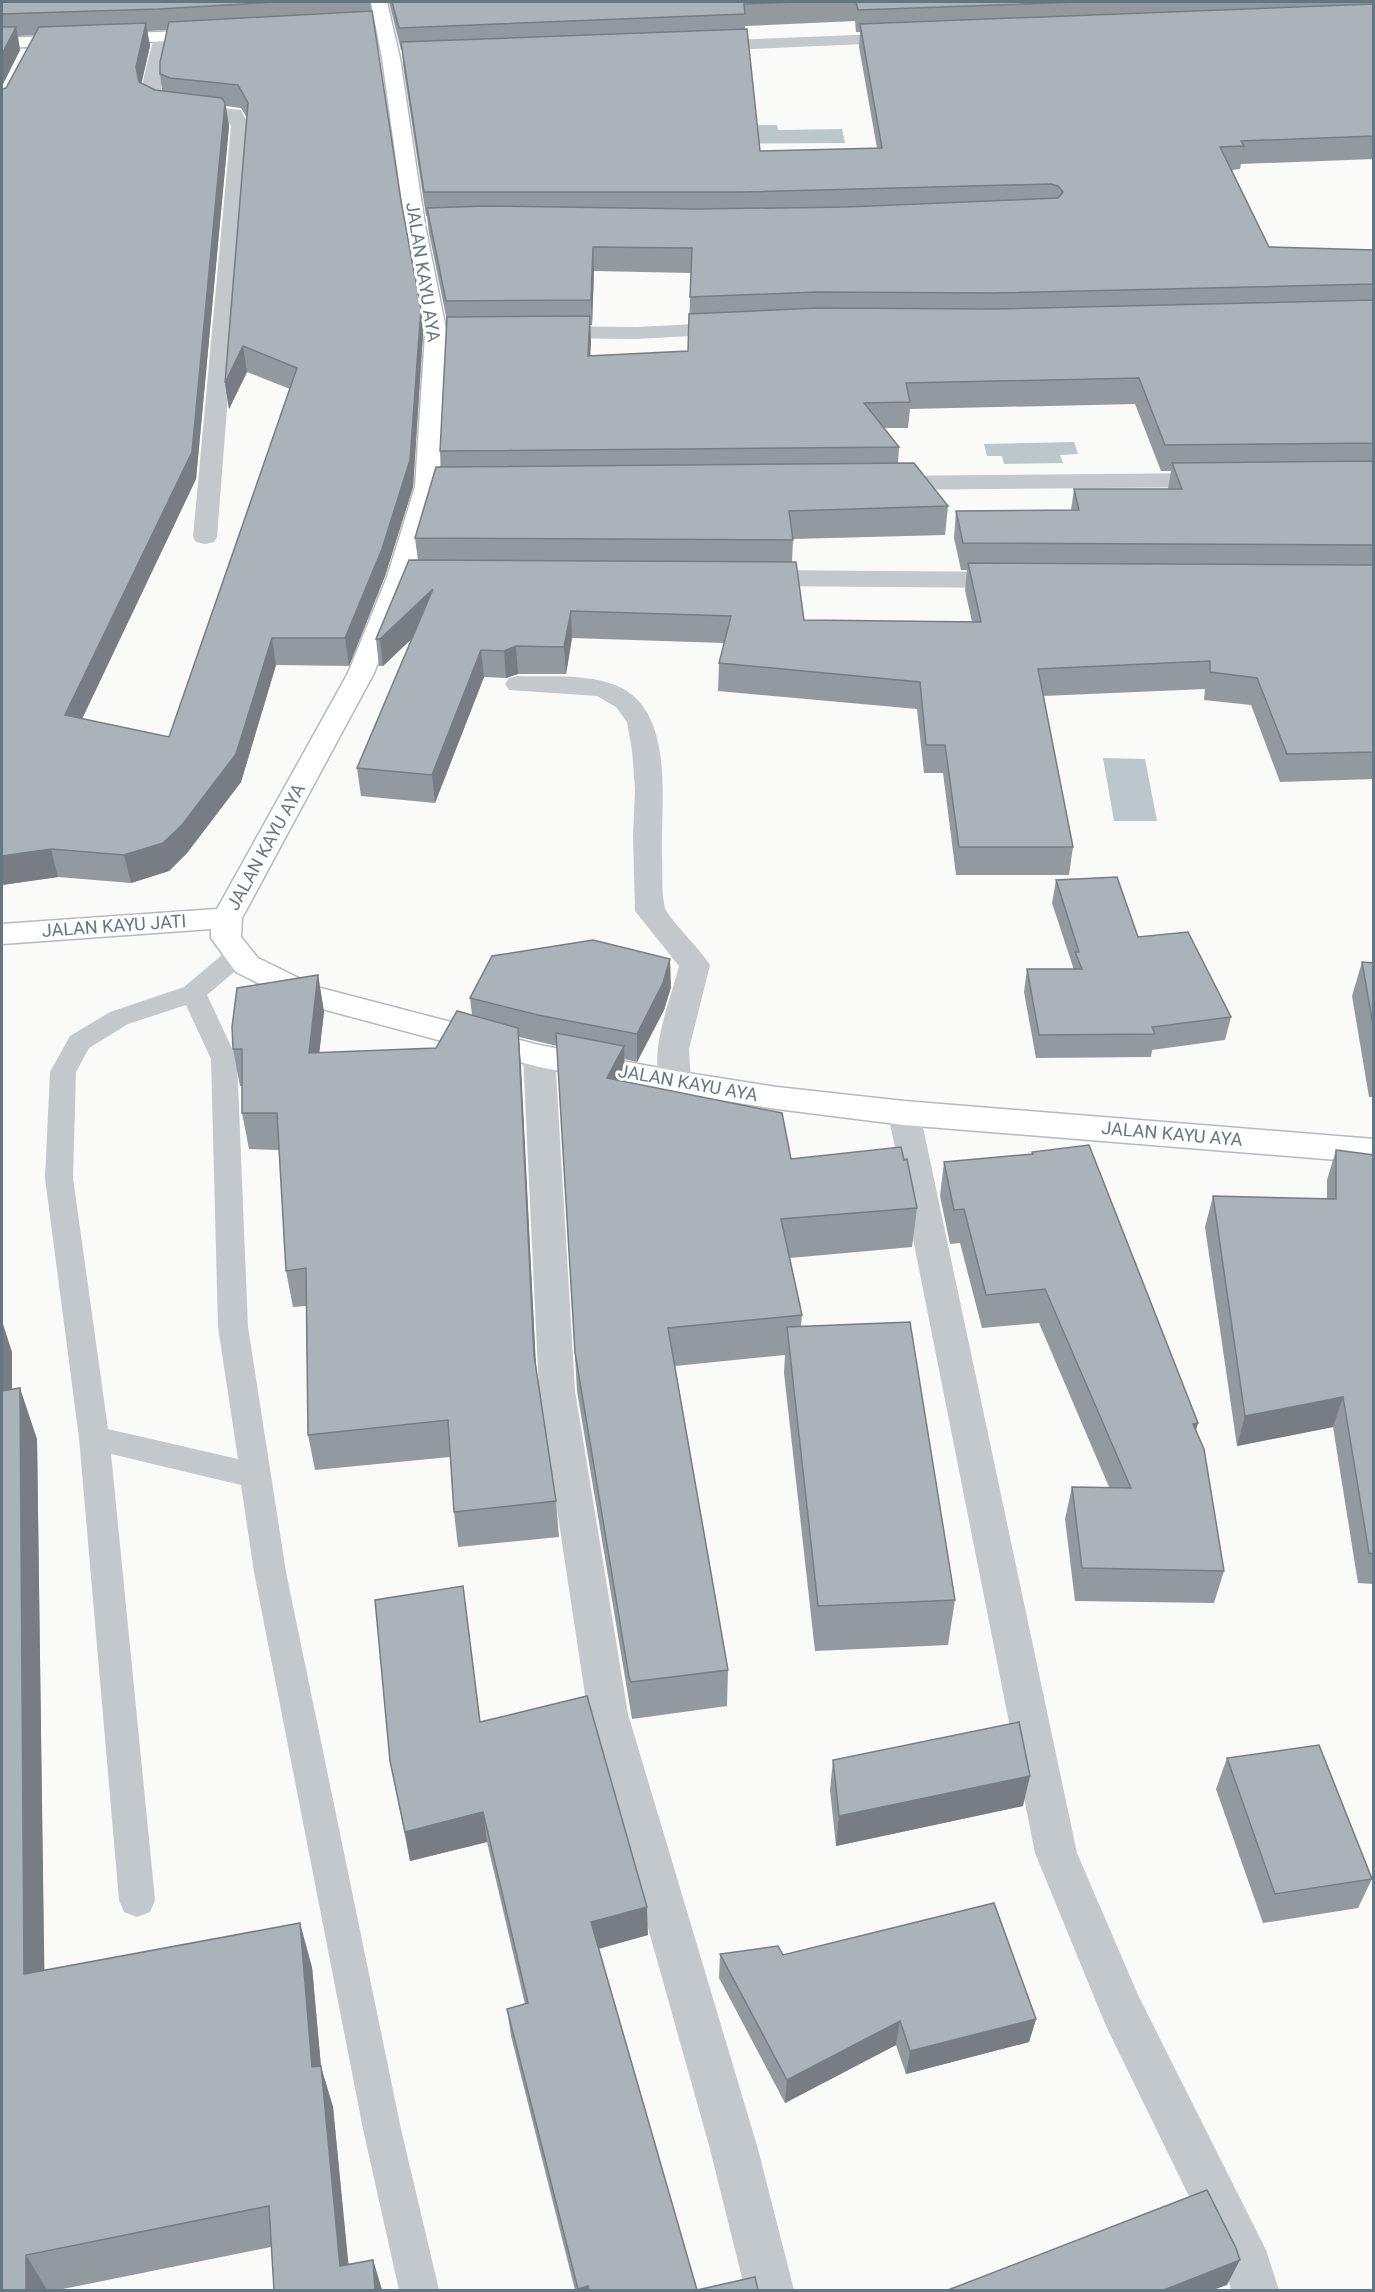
<svg xmlns="http://www.w3.org/2000/svg" width="1375" height="2292" font-family="Roboto,sans-serif">
<style>
.water{fill:#bbc7cb}
.lines{fill:none;stroke-linecap:round;stroke-linejoin:round}
.secondary-casing{stroke:#b3babf;stroke-width:3}
.lane{fill:#c3c8cc;fill-rule:evenodd}
.street{fill:#c3c8cc;fill-rule:evenodd}
.secondary{fill:#fff;fill-rule:evenodd}
.wall{fill:#929a9f;fill-rule:evenodd}
.shaded-wall{fill:#777d82}
.building{fill:#aab3b9;stroke:#777d82;stroke-width:1.5}
.labels{text-anchor:middle;stroke-width:6;stroke-linejoin:round;paint-order:stroke}
.street-label{font-size:18px;fill:#657683;stroke:#fff}
</style>
<rect width="100%" height="100%" fill="#fafaf8"/>
<g class="water">
<polygon points="755,125 777,125 778,130 842,129 845,143 662,144"/>
<polygon points="1074,442 1078,454 1060,455 1063,463 1004,464 1002,456 987,456 984,444"/>
<polygon points="1103,758 1145,759 1157,821 1114,821"/>
</g>
<g class="lines">
<defs>
<g id="secondary">
<polygon points="371,2 387,2 400,58 425,225 447,334 439,487 413,577 374,673 242,918 241,937 258,958 317,987 539,1045 675,1071 777,1087 904,1101 1374,1139 1374,1163 904,1125 777,1109 675,1093 539,1067 296,1002 236,972 211,938 211,929 2,944 2,924 217,909 348,673 387,577 415,487 425,334 405,225 382,58"/>
<polygon points="210,30 216,31 219,35 216,39 2,48 2,38"/>
</g>
</defs>
<use href="#secondary" class="secondary-casing"/>
<path class="lane" d="M238 947 247 949 250 955 247 961 207 995 237 1059 248 1327 286 1572 401 2129 439 2290H399L363 2129 254 1572 241 1485 111 1454 155 1900 150 1912 137 1917 124 1912 119 1900 79 1438 45 1178 50 1072 70 1036 110 1012 184 987 229 949ZM186 1005 211 1059 218 1327 238 1459 108 1429 73 1178 76 1072 89 1048 128 1024Z"/>
<g class="street">
<path d="M163 33 169 34 172 38 161 85V98L173 103 241 110 249 126 217 537 214 542 205 544 196 542 193 537 231 126 227 119C210 117 154 117 144 103 137 93 151 51 154 38L157 34Z"/>
<polygon points="905,33 911,34 914,38 911,42 705,51 699,50 696,46 699,42 705,41"/>
<polygon points="734,322 742,323 745,328 742,333 637,339 546,338 538,337 535,332 538,327 546,326 637,327"/>
<polygon points="1214,473 1222,475 1226,480 1222,485 1214,487 885,490 877,488 873,483 877,478 885,476"/>
<polygon points="753,570 1010,572 1019,575 1023,580 1019,585 1010,588 753,586 744,583 740,578 744,573"/>
<path d="M518 676C547 677 581 674 609 683 678 703 660 803 662 857 663 873 661 893 665 908 668 918 702 951 710 965L689 1049 691 1082 686 1090 675 1093 664 1090C645 1059 671 999 679 966L635 911 633 836 635 789 632 750 627 722 616 707 597 696 509 690 505 684 509 678Z"/>
<polygon points="539,1045 550,1048 555,1056 575,1391 628,1714 758,2149 794,2290 745,2290 710,2149 588,1714 539,1391 523,1056 528,1048"/>
<polygon points="904,1101 916,1105 920,1113 1077,1853 1138,1995 1266,2250 1279,2290 1231,2290 1226,2272 1106,2026 1035,1853 888,1113 892,1105"/>
</g>
<use href="#secondary" class="secondary"/>
</g>
<g class="wall">
<path d="M2 2H370L401 201 421 309 423 334 413 487 385 576 349 666 276 665 241 782 187 853 169 871 131 883 58 877 2 885V89L6 88 35 35 18 36 20 50 2 86ZM167 30 160 74 162 91 155 90 141 83 150 46 147 31ZM226 106 241 108 247 118 225 383 229 409 247 372 290 389 169 737 82 719 196 479 229 126Z"/>
<path d="M389 2H1374V159L1241 164 1240 169 1232 170 1269 247 1374 250V779L1280 782 1251 705 1204 700 1205 689 1043 696 1073 847 1069 875H956L943 773H924L917 709 718 691 719 663 724 643 572 638 566 674H518L506 678 484 677 435 803 361 796 357 768 412 638 383 666H379L376 639 418 561 415 538 441 467 440 451 447 321 429 233 427 216H426L403 65 402 50H401ZM855 21 856 32H860L859 47 877 148 760 151 745 26ZM594 271 691 273 688 351 590 356V325H592ZM1135 404 1161 471H1171L1168 489H1074L1071 510 956 511 954 538 961 570H967L965 590 972 622 804 620 792 562 793 539 945 535 948 506 898 463 899 447 884 428H908L910 409Z"/>
<polygon points="1056,880 1138,937 1231,1017 1225,1040 1152,1050 1151,1057 1036,1058 1024,992 1027,969 1073,969 1073,967 1052,903"/>
<polygon points="1362,962 1374,963 1374,1097 1369,1097 1352,996"/>
<polygon points="318,975 324,1012 319,1053 436,1048 472,1015 470,998 671,987 664,1010 637,1062 624,1059 625,1082 791,1159 917,1208 912,1247 790,1258 802,1315 801,1326 955,1600 948,1645 815,1651 784,1373 785,1355 675,1366 728,1670 727,1706 632,1719 577,1391 557,1046 519,1037 536,1365 556,1501 559,1537 458,1547 454,1512 450,1457 315,1470 308,1435 306,1306 293,1307 286,1271 279,1150 249,1149 242,1113 242,1086 240,1086 233,1049"/>
<polygon points="1336,1150 1374,1155 1374,1584 1358,1583 1333,1427 1237,1446 1205,1227 1213,1196 1327,1199 1327,1180"/>
<polygon points="1032,1152 1196,1430 1224,1571 1214,1603 1075,1601 1065,1519 1072,1487 1109,1487 1039,1323 982,1328 960,1243 950,1244 940,1196 944,1162 1032,1154"/>
<polygon points="12,1352 12,1390 37,1439 44,1970 312,1967 321,2067 333,2107 348,2264 373,2260 382,2290 274,2290 271,2247 58,2290 2,2290"/>
<polygon points="480,1722 648,1935 599,1949 697,2290 758,2290 575,2290 511,2036 507,2009 525,2004 487,1842 410,1861 390,1761"/>
<polygon points="1227,1758 1372,1879 1358,1908 1263,1923 1216,1789"/>
<polygon points="833,1760 1023,1806 836,1846 830,1790"/>
<polygon points="720,1954 783,1955 1036,2019 1029,2042 906,2074 896,2045 785,2103 719,1978"/>
</g>
<g class="shaded-wall">
<polygon points="146,23 150,46 140,90 136,67"/>
<polygon points="16,27 20,50 2,86 2,54"/>
<polygon points="225,103 229,126 196,479 71,742 65,715"/>
<polygon points="593,247 594,271 592,325 591,300"/>
<polygon points="421,309 423,334 413,487 385,576 349,666 345,638"/>
<polygon points="590,316 591,341 589,382 588,356"/>
<polygon points="243,346 247,372 229,409 225,383"/>
<polygon points="433,589 436,616 383,666 380,639"/>
<polygon points="571,611 572,638 566,674 564,647"/>
<polygon points="272,638 276,665 241,782 187,853 169,871 131,883 124,855"/>
<polygon points="516,646 518,674 506,678 504,651"/>
<polygon points="481,650 484,677 435,803 432,775"/>
<polygon points="51,849 58,877 2,885 2,856"/>
<polygon points="670,959 671,987 664,1010 637,1062 637,1034"/>
<polygon points="318,975 324,1012 315,1090 309,1053"/>
<polygon points="518,1028 521,1065 537,1391 534,1355"/>
<polygon points="624,1046 625,1086 607,1078"/>
<polygon points="2,1321 12,1352 12,1443 2,1412"/>
<polygon points="20,1388 37,1439 45,2017 24,1974"/>
<polygon points="1343,1397 1333,1427 1237,1446 1245,1416"/>
<polygon points="1198,1423 1189,1456 1193,1424"/>
<polygon points="1030,1776 1023,1806 836,1846 839,1816"/>
<polygon points="483,1812 487,1842 410,1861 405,1832"/>
<polygon points="647,1907 648,1935 593,1950 591,1922"/>
<polygon points="300,1923 312,1967 321,2067 333,2107 351,2290 340,2266 312,2067"/>
<polygon points="1036,2019 1029,2042 906,2074 910,2051"/>
<polygon points="900,2021 896,2045 785,2103 787,2080"/>
<polygon points="26,2255 47,2290 26,2290"/>
<polygon points="373,2260 382,2290 375,2290"/>
<polygon points="1240,2260 1227,2285 1213,2290 1164,2290"/>
<polygon points="588,2286 588,2290 579,2290 578,2289"/>
</g>
<g class="building">
<polygon points="2,2 276,2 159,9 2,14"/>
<polygon points="392,2 801,2 744,4 745,14 399,28"/>
<polygon points="856,2 1077,2 858,10"/>
<polygon points="1374,4 1374,136 1241,141 1244,146 1220,147 1269,247 1374,250 1374,284 993,293 817,292 690,297 692,248 593,247 591,300 446,301 427,208 485,206 696,209 847,207 1058,198 1063,192 1058,186 1051,184 741,192 424,192 401,42 747,29 760,151 882,148 860,24"/>
<polygon points="372,11 401,201 421,309 410,460 382,549 345,638 272,638 236,754 182,825 163,843 124,855 51,849 2,856 2,89 6,88 39,27 146,23 136,67 139,82 155,90 222,98 225,103 192,452 65,715 169,737 297,368 243,346 225,383 248,103 238,85 170,78 160,74 160,62 169,22"/>
<polygon points="2,27 16,27 2,54"/>
<polygon points="1374,300 1374,443 1165,445 1139,378 906,383 910,402 864,403 899,447 440,451 447,317 590,316 588,356 688,351 689,314 817,308 994,309"/>
<polygon points="1374,461 1374,545 963,543 956,511 1079,510 1074,489 1182,489 1172,463"/>
<polygon points="914,463 948,506 789,511 793,540 415,538 436,467"/>
<polygon points="409,560 796,562 804,620 981,622 968,563 1374,565 1374,752 1287,754 1257,678 1210,672 1210,661 1038,669 1073,847 959,847 945,745 926,745 920,682 719,663 731,616 571,611 564,647 516,646 504,651 481,650 432,775 357,768 433,589 380,639 376,639"/>
<polygon points="1117,877 1138,937 1188,932 1231,1017 1152,1027 1155,1034 1039,1035 1027,969 1082,969 1075,952 1079,952 1056,880"/>
<polygon points="593,940 670,959 663,983 637,1034 538,1015 470,998 492,956"/>
<polygon points="1362,962 1374,963 1374,1031"/>
<polygon points="318,975 309,1053 436,1048 457,1011 518,1028 534,1355 556,1501 454,1512 448,1420 308,1435 306,1268 286,1271 277,1113 242,1113 242,1049 233,1049 232,1027 237,988"/>
<polygon points="556,1033 624,1046 607,1078 782,1113 791,1159 901,1147 904,1160 907,1159 917,1208 781,1219 802,1315 668,1328 728,1670 631,1682 629,1677 575,1352"/>
<polygon points="1089,1145 1198,1423 1193,1424 1204,1449 1224,1571 1082,1568 1072,1487 1131,1488 1045,1289 986,1295 964,1209 954,1210 944,1162 1033,1154 1032,1152"/>
<polygon points="1336,1150 1374,1155 1374,1554 1369,1553 1343,1397 1245,1416 1213,1196 1336,1199"/>
<polygon points="910,1322 955,1600 818,1606 787,1327"/>
<polygon points="20,1388 24,1974 300,1923 312,2067 321,2066 340,2266 373,2260 375,2290 274,2290 269,2206 26,2255 26,2290 2,2290 2,1391"/>
<polygon points="463,1586 480,1722 587,1696 647,1907 591,1922 697,2290 755,2277 758,2290 589,2290 588,2286 578,2289 507,2009 528,2003 483,1812 405,1832 390,1761 375,1600"/>
<polygon points="1019,1722 1030,1776 839,1816 833,1760"/>
<polygon points="1319,1745 1372,1879 1275,1894 1227,1758"/>
<polygon points="994,1903 1036,2019 910,2051 900,2021 787,2080 720,1954 778,1946 783,1955"/>
<polygon points="1207,2190 1236,2248 1240,2260 1164,2290 948,2290"/>
</g>
<g class="labels">
<g class="street-label">
<text transform="translate(423 272) rotate(81)" y="6">JALAN KAYU AYA</text>
<text transform="translate(266 847) rotate(-61)" y="6">JALAN KAYU AYA</text>
<text transform="translate(114 926) rotate(-4)" y="6">JALAN KAYU JATI</text>
<text transform="translate(688 1083) rotate(10)" y="6">JALAN KAYU AYA</text>
<text transform="translate(1172 1134) rotate(5)" y="6">JALAN KAYU AYA</text>
</g>
</g>
<rect width="1375" height="2292" fill="none" stroke="#657683" stroke-width="6"/>
</svg>
